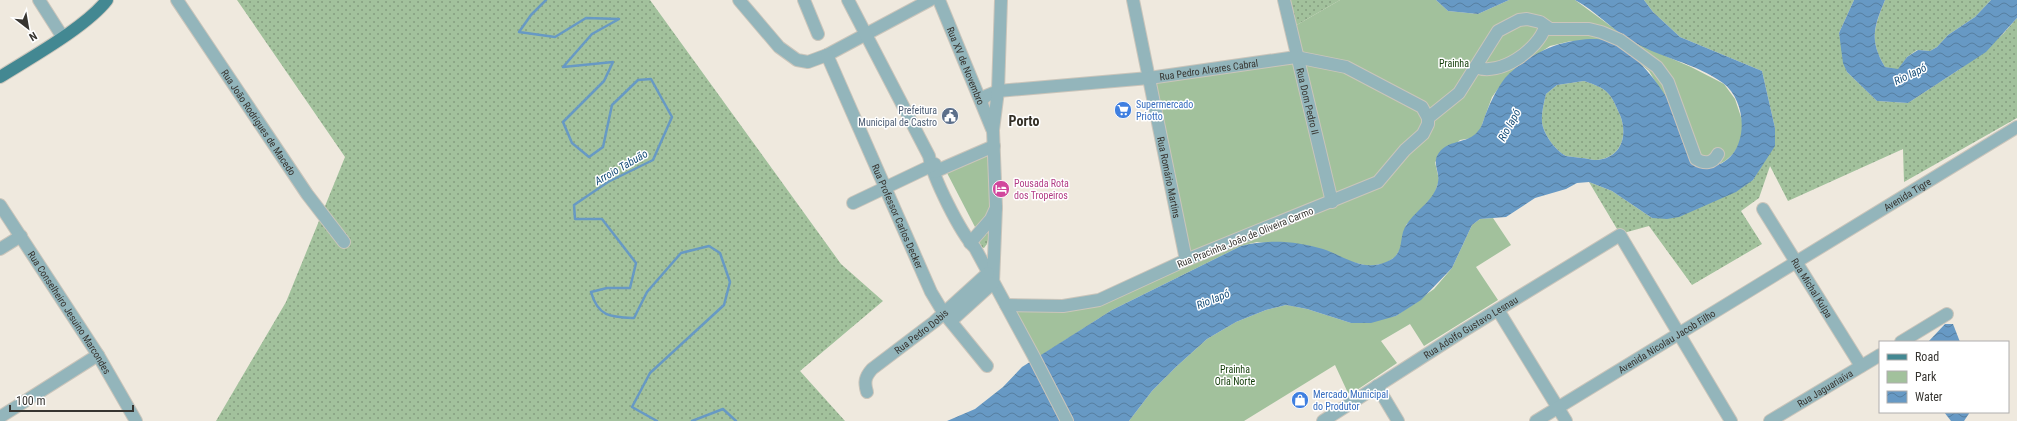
<svg xmlns="http://www.w3.org/2000/svg" width="2017" height="421" font-family="'Roboto Condensed',sans-serif">
<style>
.grass{fill:url(#grass-dots)}
.park{fill:#a2c19c}
.water{fill:url(#water-waves);fill-rule:evenodd}
.lines{fill:none;stroke-linecap:round;stroke-linejoin:round}
.stream{stroke:#6799c4;stroke-width:2.5}
.minor-casing{stroke:#cac5bb;stroke-width:14}
.major-casing{stroke:#cac5bb;stroke-width:14}
.minor{stroke:#93b5bb;stroke-width:12}
.major{stroke:#438892;stroke-width:12}
.labels{text-anchor:middle;stroke-width:3;stroke-linejoin:round;paint-order:stroke}
.park-label{font-size:10px;fill:#123c08;stroke:#fff}
.street-label{font-size:10px;fill:#373531;stroke:#fff}
.shop-label{font-size:10px;fill:#366cbe;stroke:#fff;text-anchor:start}
.service-label{font-size:10px;fill:#4e5e75;stroke:#fff;text-anchor:end}
.hotel-label{font-size:10px;fill:#b23c85;stroke:#fff;text-anchor:start}
.water-label{font-size:11px;font-style:italic;fill:#164d78;stroke:#fff}
.district-label{font-size:14px;font-weight:bold;fill:#332f26;stroke:#fff}
</style>
<defs>
<pattern id="grass-dots" width="8" height="8" patternUnits="userSpaceOnUse"><rect width="8" height="8" fill="#a2c19c"/><path d="M2 2h.1M6 6h.1" fill="none" stroke="#859e80" stroke-width="1.8" stroke-linecap="round"/></pattern>
<pattern id="water-waves" width="16" height="10" patternUnits="userSpaceOnUse"><rect width="16" height="10" fill="#6799c4"/><path d="M0 5q4-4 8 0t8 0" fill="none" stroke="#567ea0"/></pattern>
</defs>
<rect width="100%" height="100%" fill="#efe9de"/>
<g class="grass">
<polygon points="237,0 650,0 841,264 883,301 800,371 845,421 216,421 286,302 345,157"/>
<polygon points="1287,0 1340,0 1295,26"/>
<polygon points="1644,0 1854,0 1839,33 1847,72 1877,101 1908,103 1960,69 2003,34 2017,18 2017,118 1904,182 1903,149 1788,201 1770,166 1759,198 1741,211 1762,244 1692,285 1649,226 1620,234 1589,182 1612,191 1652,218 1753,180 1762,164 1775,128 1762,71 1680,37 1653,12"/>
<path d="M1885 0H1991L1975 17 1948 35 1937 47 1930 51 1917 50 1907 57 1898 70 1885 67C1869 40 1874 28 1885 0Z"/>
<path d="M1584 81C1608 89 1610 92 1620 115 1628 135 1622 158 1596 160 1591 160 1586 158 1581 158 1577 157 1570 157 1566 156 1556 151 1546 137 1543 127 1540 117 1544 103 1546 94L1557 85Z"/>
<polygon points="991,227 987,244 984,248 980,247 979,239"/>
</g>
<g class="park">
<polygon points="1340,0 1436,0 1448,11 1478,14 1509,0 1575,0 1631,41 1691,67 1724,84 1735,99 1743,123 1741,142 1733,154 1725,161 1714,167 1706,167 1649,71 1637,61 1606,41 1571,41 1550,46 1521,65 1506,78 1492,97 1480,130 1472,138 1460,140 1435,162 1439,180 1434,195 1406,225 1401,248 1395,257 1386,263 1369,266 1348,261 1324,250 1257,242 1241,246 1112,310 1037,358 1011,310 1062,310 1378,184 1422,136 1423,103 1350,62 1302,52 1295,26"/>
<polygon points="1292,62 1344,71 1417,109 1424,118 1424,125 1376,178 1189,256 1152,79"/>
<polygon points="991,150 991,215 984,223 975,227 946,171"/>
<polygon points="1493,218 1511,245 1476,267 1498,300 1424,346 1410,324 1381,341 1397,363 1351,394 1348,393 1335,365 1244,421 1129,421 1152,391 1177,366 1207,339 1236,322 1266,310 1286,305 1307,309 1351,323 1396,316 1434,289 1452,268 1472,225 1480,219"/>
</g>
<g class="water">
<polygon points="1436,0 1509,0 1478,14 1448,11"/>
<path d="M1575 0H1644L1653 12 1680 37 1762 71 1775 128V146L1753 180 1736 192 1679 217 1667 219 1652 218 1612 191 1589 182 1577 183 1566 189 1535 198 1506 217 1480 219 1472 225 1452 268 1421 300 1396 316 1371 323H1351L1307 309 1286 305 1266 310 1236 322 1207 339 1177 366 1152 391 1129 421H947L975 409 1003 387 1022 367 1112 310 1241 246C1267 239 1297 241 1323 249 1344 256 1362 272 1386 262 1407 254 1397 237 1407 224 1417 209 1435 200 1438 182 1440 173 1433 165 1437 156 1446 138 1468 145 1478 131 1482 127 1483 121 1485 116 1490 103 1496 90 1505 78 1520 62 1543 48 1564 43 1576 40 1596 37 1607 41 1655 59 1682 126 1706 167 1748 166 1752 105 1723 83 1696 63 1660 58 1632 41 1612 30 1596 11 1575 0ZM1584 81C1608 89 1610 92 1620 115 1628 135 1622 158 1596 160 1591 160 1586 158 1581 158 1577 157 1570 157 1566 156 1556 151 1546 137 1543 127 1540 117 1544 103 1546 94L1557 85Z"/>
<path d="M1854 0H1885C1874 27 1869 40 1885 67L1898 69 1907 57 1918 50 1930 51 1937 47 1948 35 1975 17 1991 0H2017V18L1986 52 1908 103 1877 101 1847 72 1843 63 1839 33Z"/>
<polygon points="1945,324 1953,324 1960,342 1928,342"/>
<polygon points="1944,412 1970,412 1964,421 1951,421"/>
</g>
<g class="lines">
<g class="stream">
<path d="M546 0 531 15 519 32 555 37 586 18 619 19 592 34 563 67 613 62 604 81 563 122 572 143 589 157 603 147 612 105 638 80 651 79 672 117 653 160 608 182 574 205 575 219H602L636 263 630 288H607L591 292C598 317 611 317 634 318L647 292 681 253 709 246 720 253 730 282 724 305 650 373 632 407 657 421"/>
<polyline points="692,421 723,409 736,421"/>
</g>
<defs>
<g id="minor">
<polyline points="39,0 62,36"/>
<path id="s1" d="M177 0 307 194 344 242"/>
<polyline points="739,0 779,47 797,60 808,62 827,55 930,0"/>
<polyline points="804,0 818,34"/>
<path d="M848 0 929 156C933 178 960 232 975 248L1033 355 1067 421"/>
<path id="s2" d="M939 0 992 129"/>
<path id="s3" d="M1133 0 1186 260"/>
<path id="s4" d="M1284 0 1332 202"/>
<path id="s5" d="M827 55 931 292 943 312 987 366"/>
<path d="M1476 67C1499 77 1538 50 1545 27"/>
<path id="s6" d="M981 101 986 96 998 91 1149 78 1296 57 1346 67 1422 107 1428 118V124L1423 134 1405 150 1378 182 1186 260 1099 300 1063 306 1006 305"/>
<path d="M1428 118 1459 93 1498 31 1519 20 1527 19 1540 22 1550 29H1589L1601 32 1620 40 1657 67 1668 82 1696 159C1704 164 1713 164 1718 154"/>
<polyline points="934,172 994,146"/>
<polyline points="853,203 935,164"/>
<path id="s7" d="M0 205 98 355 136 421"/>
<path id="s8" d="M1763 209 1861 366"/>
<polyline points="970,243 991,219 996,208"/>
<polyline points="0,249 21,236"/>
<polyline points="1498,310 1566,421"/>
<polyline points="951,321 993,283 996,207 993,130 998,91 1001,0"/>
<polyline points="1901,342 1947,314"/>
<polyline points="1377,386 1398,421"/>
<path id="s9" d="M867 392C864 382 865 377 872 369L934 322 988 273"/>
<polyline points="0,417 98,355"/>
<path id="s10" d="M1323 421 1460 333 1620 235 1731 421"/>
<path id="s11" d="M1536 421 2017 127"/>
<path id="s12" d="M1770 421 1880 355"/>
</g>
<path id="major" d="M0 77C30 58 86 27 107 0"/>
</defs>
<use href="#minor" class="minor-casing"/>
<use href="#major" class="major-casing"/>
<use href="#minor" class="minor"/>
<use href="#major" class="major"/>
</g>
<defs>
<symbol id="supermarket-disc" viewBox="-11 -11 22 22"><circle r="9.5" fill="#3f7fe0" stroke="#fff"/><path d="M-6-5.5h2.5l.6 2H6L4.5 2H-2.5L-4.4-4H-6ZM-1.5 3.2a1.3 1.3 0 1 0 .1 0ZM3 3.2a1.3 1.3 0 1 0 .1 0Z" fill="#fff"/></symbol>
<symbol id="civic-disc" viewBox="-11 -11 22 22"><circle r="9.5" fill="#5c6f8a" stroke="#fff"/><path d="M-.6-6.5H3V-4.5H.6V-3L4-1V1h2V6H-6V1h2V-1L-.6-3ZM-1.2 2.5V6h2.4V2.5Z" fill="#fff"/></symbol>
<symbol id="hotel-disc" viewBox="-11 -11 22 22"><circle r="9.5" fill="#d1479c" stroke="#fff"/><path d="M-6-4.5h1.5V1H6V5H4.5V3h-9V5H-6ZM-4 0a1.8 1.8 0 1 1 3.6 0ZM.5 0V-2.5h3Q6-2.5 6 0Z" fill="#fff"/></symbol>
<symbol id="shop-disc" viewBox="-11 -11 22 22"><circle r="9.5" fill="#3f7fe0" stroke="#fff"/><path d="M-5-2.5h2.3a2.7 3.5 0 0 1 5.4 0H5L5.5 6h-11ZM-1.5-2.5h3a1.5 2.3 0 0 0-3 0Z" fill="#fff"/></symbol>
</defs>
<g fill-rule="evenodd">
<use href="#supermarket-disc" x="1113" y="100" width="20" height="20"/>
<use href="#civic-disc" x="940" y="106" width="20" height="20"/>
<use href="#hotel-disc" x="991" y="179" width="20" height="20"/>
<use href="#shop-disc" x="1290" y="390" width="20" height="20"/>
</g>
<g class="labels">
<g class="park-label">
<text x="1454" y="67">Prainha</text>
<text x="1235" y="373">Prainha<tspan x="1235" dy="12">Orla Norte</tspan></text>
</g>
<g class="street-label">
<text dy="4" stroke="none"><textPath href="#s2" startOffset="71">Rua XV de Novembro</textPath></text>
<text dy="4" stroke="none"><textPath href="#s6" startOffset="232">Rua Pedro Alvares Cabral</textPath></text>
<text dy="4" stroke="none"><textPath href="#s4" startOffset="104">Rua Dom Pedro II</textPath></text>
<text dy="4" stroke="none"><textPath href="#s1" startOffset="147">Rua João Rodrigues de Macedo</textPath></text>
<text dy="4" stroke="none"><textPath href="#s3" startOffset="181">Rua Romário Martins</textPath></text>
<text dy="4" stroke="none"><textPath href="#s11" startOffset="435">Avenida Tigre</textPath></text>
<text dy="4" stroke="none"><textPath href="#s5" startOffset="176">Rua Professor Carlos Decker</textPath></text>
<text transform="translate(1245 237) rotate(-22)" y="4">Rua Pracinha João de Oliveira Carmo</text>
<text dy="4" stroke="none"><textPath href="#s8" startOffset="93">Rua Michal Kulpa</textPath></text>
<text dy="4" stroke="none"><textPath href="#s7" startOffset="128">Rua Conselheiro Jesuino Marcondes</textPath></text>
<text dy="4" stroke="none"><textPath href="#s10" startOffset="175">Rua Adolfo Gustavo Lesnau</textPath></text>
<text dy="4" stroke="none"><textPath href="#s9" startOffset="87">Rua Pedro Dobis</textPath></text>
<text dy="4" stroke="none"><textPath href="#s11" startOffset="153">Avenida Nicolau Jacob Filho</textPath></text>
<text dy="4" stroke="none"><textPath href="#s12" startOffset="64">Rua Jaguariaíva</textPath></text>
</g>
<g class="shop-label">
<text x="1136" y="108">Supermercado<tspan x="1136" dy="12">Priotto</tspan></text>
<text x="1313" y="398">Mercado Municipal<tspan x="1313" dy="12">do Produtor</tspan></text>
</g>
<g class="service-label">
<text x="937" y="114">Prefeitura<tspan x="937" dy="12">Municipal de Castro</tspan></text>
</g>
<g class="hotel-label">
<text x="1014" y="187">Pousada Rota<tspan x="1014" dy="12">dos Tropeiros</tspan></text>
</g>
<g class="water-label">
<text transform="translate(1910 74) rotate(-26)" y="4">Rio Iapó</text>
<text transform="translate(1509 125) rotate(-61)" y="4">Rio Iapó</text>
<text transform="translate(621 167) rotate(-30)" y="4">Arroio Tabuão</text>
<text transform="translate(1213 299) rotate(-22)" y="4">Rio Iapó</text>
</g>
<g class="district-label">
<text x="1024" y="126">Porto</text>
</g>
</g>
<rect x="1879" y="341" width="130" height="72" fill="#ffffff" stroke="#afaead"/>
<rect x="1887" y="354" width="20" height="6" fill="#438892" stroke="#afaead"/>
<text x="1915" y="361" font-size="12" fill="#373531">Road</text>
<rect x="1887" y="371" width="20" height="12" fill="#a2c19c" stroke="#afaead"/>
<text x="1915" y="381" font-size="12" fill="#373531">Park</text>
<rect x="1887" y="391" width="20" height="12" fill="url(#water-waves)" stroke="#afaead"/>
<text x="1915" y="401" font-size="12" fill="#373531">Water</text>
<g transform="translate(28 28) rotate(149)" stroke="#ffffff" stroke-width="3" paint-order="stroke">
<path d="M0-3L7 15L0 10L-7 15Z" fill="#373531"/>
<text y="-6" font-size="11" font-weight="bold" text-anchor="middle" fill="#373531">N</text>
</g>
<path d="M10 405v6h123v-6" fill="none" stroke="#373531" stroke-width="2"/>
<text x="16" y="405" font-size="12" fill="#373531" stroke="#ffffff" stroke-width="3" paint-order="stroke">100 m</text>
</svg>
